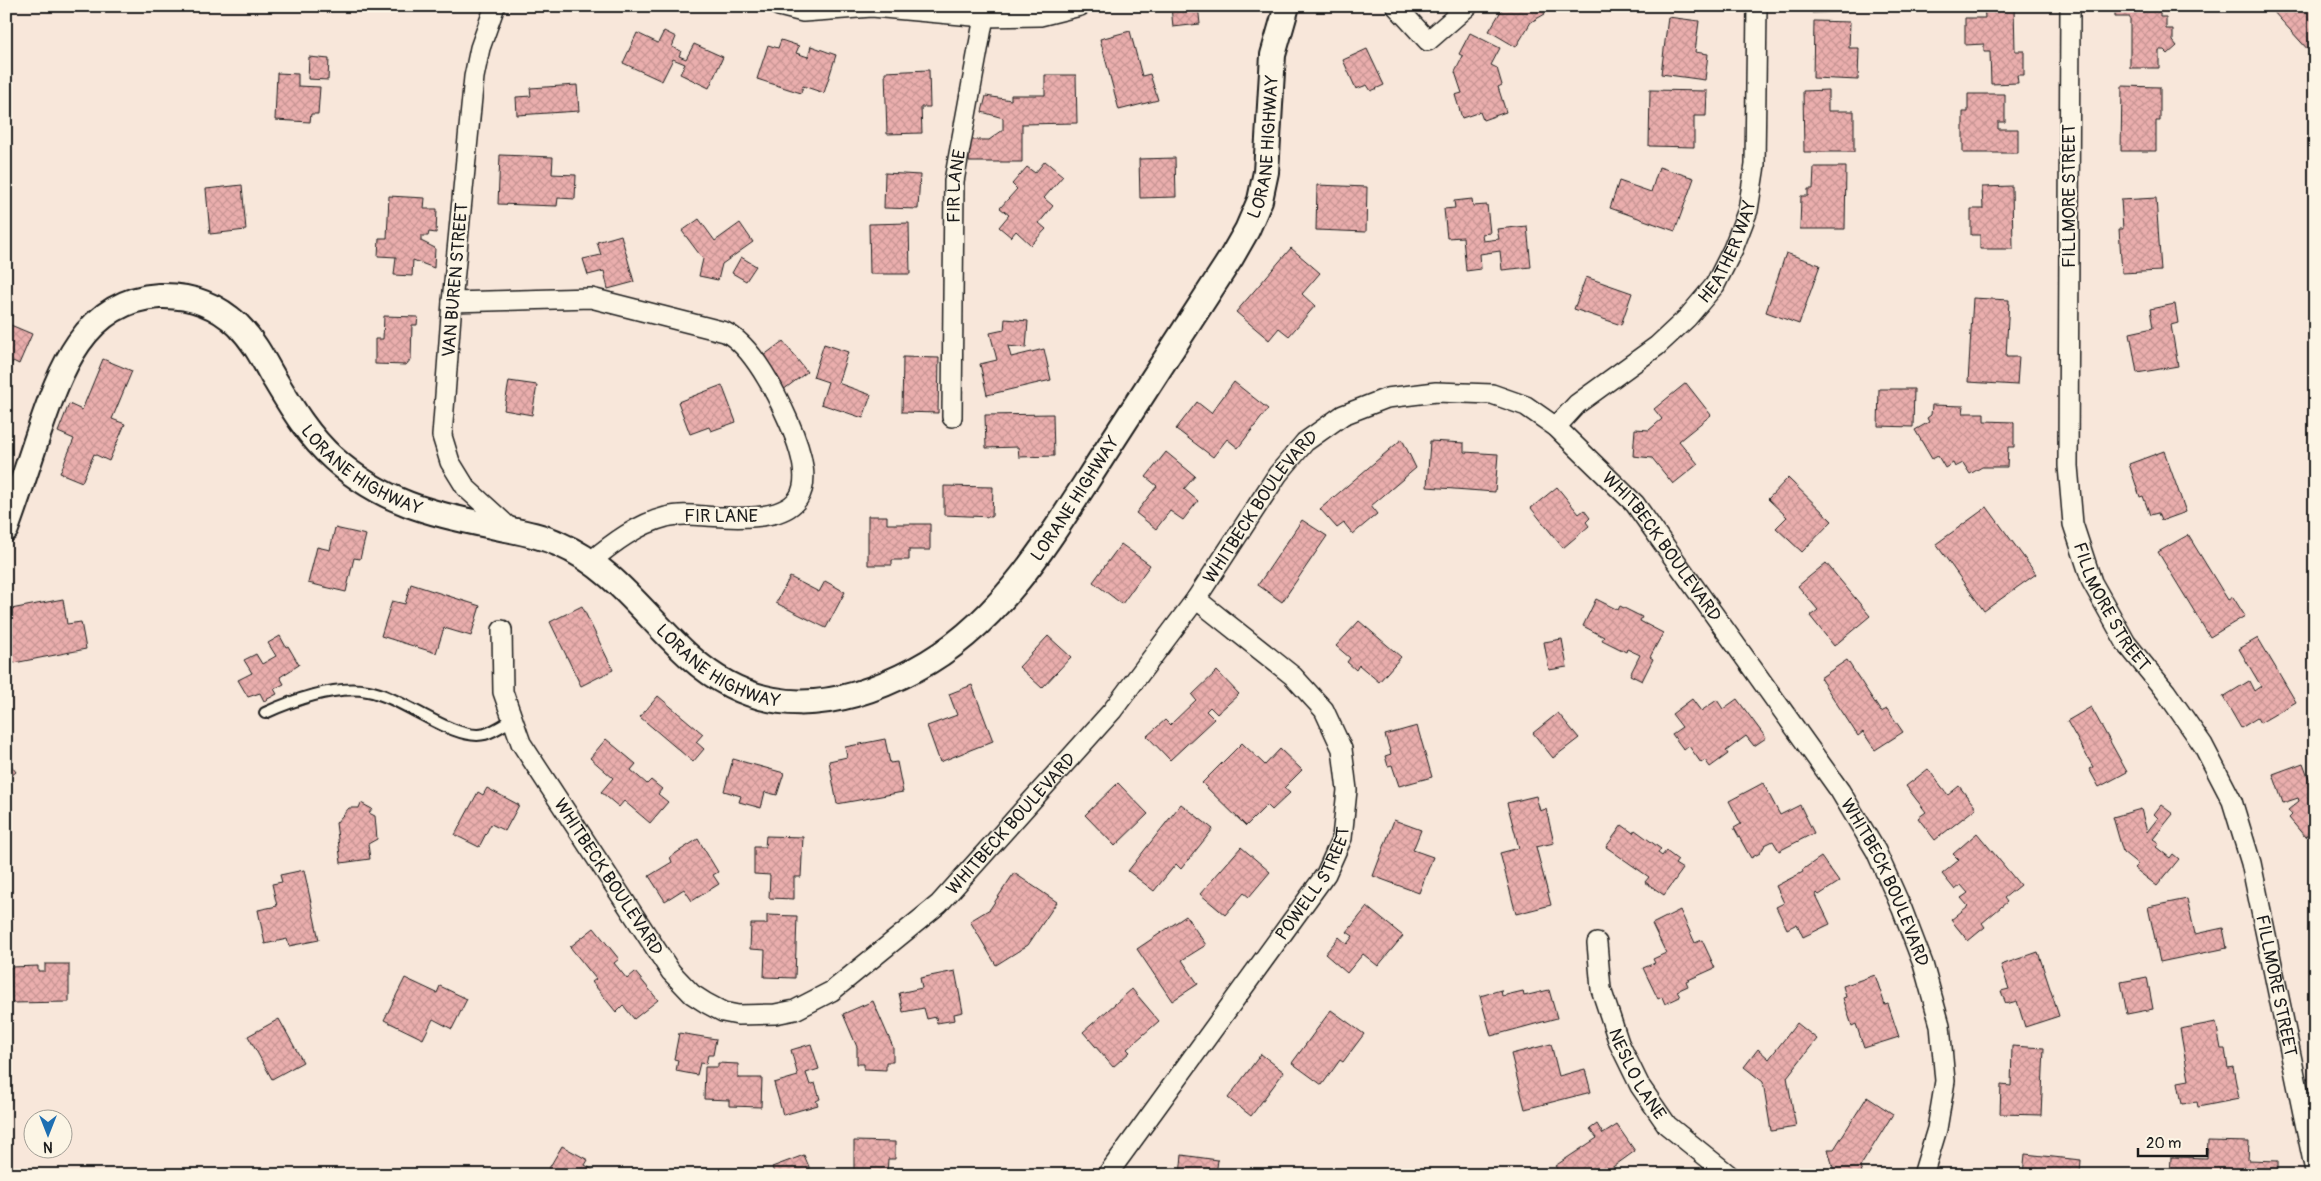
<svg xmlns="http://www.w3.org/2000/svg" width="2321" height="1181" font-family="Pangolin,sans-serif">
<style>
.building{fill:url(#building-cross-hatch);stroke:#1c1c1c}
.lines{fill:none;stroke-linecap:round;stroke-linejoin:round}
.service-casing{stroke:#1c1c1c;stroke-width:14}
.minor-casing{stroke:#1c1c1c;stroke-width:22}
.tertiary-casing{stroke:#1c1c1c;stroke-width:28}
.service{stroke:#fcf5e5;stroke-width:10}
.minor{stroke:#fcf5e5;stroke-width:19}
.tertiary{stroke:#fcf5e5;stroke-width:24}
.labels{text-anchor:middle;stroke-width:4.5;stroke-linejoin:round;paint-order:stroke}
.street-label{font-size:18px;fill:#1c1c1c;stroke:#fcf5e5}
</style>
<defs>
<pattern id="building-cross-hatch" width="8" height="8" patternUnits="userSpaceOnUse" patternTransform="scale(1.25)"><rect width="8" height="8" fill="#eaaead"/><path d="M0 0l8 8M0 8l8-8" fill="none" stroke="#c89594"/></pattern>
</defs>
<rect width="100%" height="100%" fill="#f8e7da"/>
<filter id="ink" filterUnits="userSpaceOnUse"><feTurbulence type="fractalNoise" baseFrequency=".02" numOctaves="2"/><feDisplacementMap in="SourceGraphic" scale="10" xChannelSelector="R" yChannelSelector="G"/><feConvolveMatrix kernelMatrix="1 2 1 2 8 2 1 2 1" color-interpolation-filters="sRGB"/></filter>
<g filter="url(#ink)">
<g class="building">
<polygon points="1171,6 1198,6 1200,24 1173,27"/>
<polygon points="1504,6 1541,6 1545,14 1531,22 1516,47 1489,31"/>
<polygon points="1674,6 1705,6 1705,9 1674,8"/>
<polygon points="1812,6 1846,6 1846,12 1812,13"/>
<polygon points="1984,6 2014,6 2015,51 2024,51 2024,75 2017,75 2018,83 1991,84 1990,52 1984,52 1984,44 1965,45 1965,18 1985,18"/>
<polygon points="2115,6 2160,6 2160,17 2166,17 2166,29 2173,29 2173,41 2177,46 2168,54 2164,50 2159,50 2159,68 2130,68 2130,17 2115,17"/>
<polygon points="2276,6 2315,6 2315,48 2310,52 2272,10"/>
<polygon points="1668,17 1699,21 1695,52 1708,54 1705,80 1661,74"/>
<polygon points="1814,21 1850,22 1849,48 1859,48 1858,80 1813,78"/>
<polygon points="664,31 676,37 672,47 681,51 679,56 686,59 694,44 723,57 709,88 680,74 685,64 673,59 662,81 623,63 637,33 658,43"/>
<polygon points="1130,31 1142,76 1150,74 1158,100 1119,110 1100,39"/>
<polygon points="1470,33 1500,48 1491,65 1497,68 1502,85 1498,87 1506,112 1483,120 1480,112 1462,118 1455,95 1462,93 1455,72 1463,56 1459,54"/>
<polygon points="781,40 799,46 796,53 808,57 811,46 836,55 824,93 803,86 801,93 757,79 768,45 778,48"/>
<polygon points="1367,49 1384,85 1371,91 1367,85 1356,89 1343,60"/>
<polygon points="309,57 329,59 328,80 308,79"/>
<polygon points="929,70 930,107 921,107 922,133 887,134 885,72"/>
<polygon points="277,73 298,74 298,86 320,87 318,114 311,114 310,122 275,120"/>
<polygon points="1045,75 1076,75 1077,123 1022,124 1022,162 969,162 969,140 989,140 1003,130 1003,118 982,112 986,96 1011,100 1011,95 1045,95"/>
<polygon points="577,85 579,111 517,115 516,97 531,96 530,88"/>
<polygon points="2122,86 2160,87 2160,121 2156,121 2156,151 2121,151"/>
<polygon points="1650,90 1707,91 1706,116 1694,116 1694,147 1649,146"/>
<polygon points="1828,90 1828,111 1854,111 1854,152 1804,152 1803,91"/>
<polygon points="1968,94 2005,94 2005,122 1998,122 1998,129 2018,129 2018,153 1963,153 1963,112 1968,112"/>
<polygon points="500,155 553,157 552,174 576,175 575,199 558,198 557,206 498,204"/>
<polygon points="1175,158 1176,197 1140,198 1139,159"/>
<polygon points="1045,161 1063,176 1044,198 1053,206 1039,223 1046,229 1031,245 1016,231 1011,237 999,227 1009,215 1000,208 1017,189 1012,184 1027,167 1035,173"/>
<polygon points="1659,167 1694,178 1675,231 1610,208 1619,181 1651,192"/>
<polygon points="1814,167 1846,167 1845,229 1800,229 1801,196 1808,196 1808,189 1813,189"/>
<polygon points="885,173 920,175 918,209 884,208"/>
<polygon points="242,185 246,230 210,234 206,189"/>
<polygon points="1317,185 1367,187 1366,232 1316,230"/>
<polygon points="2012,186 2013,249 1980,249 1980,235 1971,235 1971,209 1983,209 1982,187"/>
<polygon points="389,196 425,198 424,209 437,209 436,233 429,232 428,236 421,236 421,241 435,248 434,268 413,260 412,276 394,275 396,257 378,256 379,238 387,238"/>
<polygon points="2156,198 2161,271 2122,273 2119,229 2123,229 2121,200"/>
<polygon points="1472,199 1473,206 1487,205 1490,233 1482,234 1483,241 1499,239 1497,229 1527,226 1531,267 1502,270 1500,251 1480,254 1481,269 1466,271 1463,237 1447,238 1444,209 1455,208 1454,201"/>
<polygon points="699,219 715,241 740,223 753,242 722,264 718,280 699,276 703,259 682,231"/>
<polygon points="909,223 910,274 870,274 869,224"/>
<polygon points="621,235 634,282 608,289 604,271 588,275 583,259 601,255 597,242"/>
<polygon points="1291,248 1320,273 1302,294 1315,306 1289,336 1279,328 1269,340 1236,312"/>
<polygon points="1786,253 1820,265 1799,324 1766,312"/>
<polygon points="741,257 756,266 746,281 732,273"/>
<polygon points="1586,277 1632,293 1621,325 1574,309"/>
<polygon points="1973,298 2009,300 2006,357 2019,357 2017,385 1968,382"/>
<polygon points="2175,304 2178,323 2171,325 2178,366 2137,373 2130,333 2153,328 2150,309"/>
<polygon points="384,316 418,317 417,325 412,325 411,359 406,365 375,364 375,339 383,339"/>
<polygon points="1005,319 1028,321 1026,348 1008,346 1011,357 1044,349 1051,380 987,395 980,364 997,360 990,333 1004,330"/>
<polygon points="6,323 32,334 19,364 13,361 6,375"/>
<polygon points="783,341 807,372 783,390 759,359"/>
<polygon points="824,344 848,352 838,383 871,395 863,418 821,404 828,382 813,377"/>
<polygon points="903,357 939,358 938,413 902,412"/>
<polygon points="103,359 132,371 112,419 125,424 109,461 94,454 82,482 60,473 74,439 58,432 69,404 82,410"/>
<polygon points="509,381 537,385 532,415 504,410"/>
<polygon points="1234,382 1268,409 1238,448 1227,439 1213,457 1176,429 1197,402 1211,413"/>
<polygon points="1686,383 1711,415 1679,441 1698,464 1673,484 1652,458 1633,456 1635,429 1649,430 1662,419 1654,409"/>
<polygon points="722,385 736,422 711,431 709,427 690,434 678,402"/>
<polygon points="1879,389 1914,389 1913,427 1878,426"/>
<polygon points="1932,405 1964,406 1963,413 1984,413 1984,421 2014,422 2014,447 2008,447 2007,467 1982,467 1970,474 1963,463 1955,467 1953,463 1945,468 1938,456 1932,459 1915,430 1929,422 1927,418 1931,415"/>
<polygon points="1053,414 1054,456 1019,457 1018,447 986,448 985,415"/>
<polygon points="1402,439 1416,468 1371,506 1377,514 1353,534 1344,523 1337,528 1320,509"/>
<polygon points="1430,441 1464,443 1464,452 1498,454 1495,492 1427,487"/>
<polygon points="2164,451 2186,512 2161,521 2158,513 2150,515 2143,496 2140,497 2129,464"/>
<polygon points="1166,452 1195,476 1184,489 1198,501 1183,520 1170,511 1156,529 1136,513 1157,486 1146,477"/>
<polygon points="1788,478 1832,521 1802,552 1776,528 1787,517 1768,499"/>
<polygon points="944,486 993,487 992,517 944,515"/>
<polygon points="1557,487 1579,514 1584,510 1590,518 1586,522 1589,526 1563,548 1531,508"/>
<polygon points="1987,507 2036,574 1984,611 1936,544"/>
<polygon points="868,516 887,516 887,524 930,524 930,550 909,550 909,560 892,560 892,565 868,565"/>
<polygon points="1302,520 1327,536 1282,602 1258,585"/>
<polygon points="335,528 366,535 360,559 354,558 346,592 308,583 317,547 330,550"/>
<polygon points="2188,535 2228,600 2233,597 2245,616 2210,637 2158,552"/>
<polygon points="1121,544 1150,565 1122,604 1093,582"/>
<polygon points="1826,563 1870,616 1834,646 1810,616 1818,610 1798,586"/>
<polygon points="790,577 819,592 825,581 845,592 826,628 776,603"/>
<polygon points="411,584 480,606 471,636 444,628 436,653 381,636 392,601 405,604"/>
<polygon points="63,599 67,624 81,622 86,649 9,664 6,651 6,610"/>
<polygon points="1596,599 1618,610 1620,606 1642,617 1640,621 1663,633 1650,657 1653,659 1642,681 1630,675 1640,655 1627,649 1626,652 1602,640 1604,637 1583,626"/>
<polygon points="582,606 613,670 581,686 550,622"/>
<polygon points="1359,621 1401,657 1379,682 1359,665 1356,670 1347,662 1350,658 1336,646"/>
<polygon points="280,636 286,647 288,646 299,665 280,677 284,684 274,689 277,694 264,701 260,693 248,697 238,680 252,673 244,660 256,654 262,664 276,656 268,643"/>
<polygon points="1048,636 1071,657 1042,688 1019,667"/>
<polygon points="2258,638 2296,702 2260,723 2257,718 2241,728 2223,697 2249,681 2254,691 2261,686 2239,649"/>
<polygon points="1562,639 1567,667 1549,670 1544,642"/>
<polygon points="1847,660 1881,712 1887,709 1903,732 1875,750 1863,732 1858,736 1820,678"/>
<polygon points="1217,671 1239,694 1217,714 1210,707 1206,711 1214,719 1170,760 1147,736 1165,720 1170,725 1196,700 1192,695"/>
<polygon points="972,685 993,741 940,762 927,726 957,715 949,694"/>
<polygon points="658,696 703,734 696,742 704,749 693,762 640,717"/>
<polygon points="1692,699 1701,711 1717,700 1723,709 1737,699 1766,738 1754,746 1746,736 1726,751 1728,754 1710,767 1705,760 1701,763 1689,746 1684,750 1672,734 1682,727 1672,714"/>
<polygon points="2091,707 2127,772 2099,787 2089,769 2093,767 2067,721"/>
<polygon points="1558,713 1579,738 1553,758 1533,733"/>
<polygon points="1417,726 1432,777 1399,786 1392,765 1388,766 1385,756 1391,754 1385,735"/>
<polygon points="606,739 636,764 631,770 647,784 651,780 662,789 658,794 668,802 650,823 624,801 619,807 601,792 613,778 590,758"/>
<polygon points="885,739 890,763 897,762 903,792 837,804 829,761 847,757 845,747"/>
<polygon points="1242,743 1265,765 1280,749 1302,770 1284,788 1290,793 1272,810 1267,805 1246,826 1202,783"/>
<polygon points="6,759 16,772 6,780"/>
<polygon points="733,759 784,773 777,795 765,792 761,808 739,802 741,796 724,791"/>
<polygon points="2303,763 2315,795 2315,829 2305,837 2289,818 2292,815 2288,810 2299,801 2298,798 2283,803 2273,774"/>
<polygon points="1928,769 1948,795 1959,786 1976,808 1935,840 1918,818 1926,812 1906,786"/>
<polygon points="1118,783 1148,814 1115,846 1085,815"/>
<polygon points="1763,783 1780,815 1800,805 1814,833 1779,851 1773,841 1765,845 1760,853 1751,858 1734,828 1741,824 1729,801"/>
<polygon points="487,788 519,805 505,831 491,824 479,847 455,835 478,792 483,795"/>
<polygon points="1536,796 1540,811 1546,809 1554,843 1536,847 1551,905 1516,914 1500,853 1519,848 1507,803"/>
<polygon points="361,803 372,809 369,813 375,816 377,839 368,844 370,859 341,863 336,823 349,808 359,808"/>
<polygon points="1181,804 1213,829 1181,869 1176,864 1154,891 1128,871"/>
<polygon points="2161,805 2173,814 2153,839 2159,843 2156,847 2170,858 2173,854 2179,859 2157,886 2134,868 2138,864 2123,852 2113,817 2141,809 2147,832 2158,818 2154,814"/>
<polygon points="1394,820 1421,830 1413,850 1433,857 1419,893 1373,876"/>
<polygon points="1622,825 1633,833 1635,830 1661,849 1658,853 1662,856 1666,851 1678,860 1675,864 1683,869 1664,895 1645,882 1649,877 1606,847"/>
<polygon points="1977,833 2020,885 2004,898 2007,902 1982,923 1985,927 1968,941 1951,920 1968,906 1961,898 1968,893 1961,885 1955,890 1942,874 1959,860 1953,854"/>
<polygon points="766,836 803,837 801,877 794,877 794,899 769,898 770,875 754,874 754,847 765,847"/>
<polygon points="698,839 718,872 713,875 719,884 692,901 684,889 665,901 649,876 672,862 670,857"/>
<polygon points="1241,847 1270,872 1249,897 1244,893 1225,915 1200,894"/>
<polygon points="1821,857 1839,882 1819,895 1817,893 1816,895 1830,924 1803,937 1797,924 1787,929 1776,907 1784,903 1776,886 1803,872 1802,870"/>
<polygon points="304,870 319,940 289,946 287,939 265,944 258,910 277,906 272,884 282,882 280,875"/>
<polygon points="1014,873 1057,902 1028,945 996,965 970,921 990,909"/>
<polygon points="2187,899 2195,934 2223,928 2227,948 2160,962 2148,907"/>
<polygon points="1367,907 1403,936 1378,966 1363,954 1347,973 1325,954 1339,937 1347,944 1353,936 1347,932"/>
<polygon points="1680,910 1695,943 1702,940 1715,968 1686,981 1688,986 1677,991 1680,997 1665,1004 1662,997 1658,999 1643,968 1655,963 1653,959 1666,953 1652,924"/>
<polygon points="767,915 797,916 795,978 764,977 765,950 750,949 751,924 767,924"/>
<polygon points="1186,916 1206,945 1182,960 1198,984 1172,1001 1137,949"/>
<polygon points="594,928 619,959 614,963 627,979 635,972 658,1000 634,1019 623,1005 616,1012 592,982 596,979 570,947"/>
<polygon points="2038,952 2059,1016 2025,1027 2017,1001 2006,1004 2001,991 2009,989 2001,965"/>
<polygon points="45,964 69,964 69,1002 12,1003 11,967 38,966 38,971 45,971"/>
<polygon points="955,971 963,1012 954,1014 955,1020 937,1023 936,1017 927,1019 924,1008 903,1012 899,993 922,988 920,978"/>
<polygon points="1875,975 1885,1005 1888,1004 1899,1037 1864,1048 1856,1024 1852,1026 1843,998 1846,997 1843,986"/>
<polygon points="2147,977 2153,1009 2127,1014 2121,982"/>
<polygon points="405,978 437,993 440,986 467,999 452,1029 433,1019 423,1039 384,1020"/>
<polygon points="1132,989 1159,1021 1127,1049 1130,1052 1113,1067 1083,1032"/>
<polygon points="1501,990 1502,996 1523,991 1524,996 1549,990 1557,1018 1491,1036 1480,996"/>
<polygon points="873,1001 893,1047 893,1062 886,1062 886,1070 864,1069 864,1064 857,1064 857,1047 843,1014"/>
<polygon points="1331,1010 1364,1034 1343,1062 1340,1060 1322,1085 1292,1063"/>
<polygon points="279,1019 303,1062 272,1079 248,1036"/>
<polygon points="2216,1022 2221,1049 2225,1049 2228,1068 2233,1067 2239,1099 2198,1107 2197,1102 2182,1104 2178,1082 2189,1080 2180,1029"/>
<polygon points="1797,1023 1817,1039 1787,1077 1796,1127 1771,1131 1763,1082 1744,1067 1758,1049 1769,1059"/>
<polygon points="679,1033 716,1039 713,1055 708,1055 706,1064 700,1063 697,1075 676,1071 678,1060 674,1059"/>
<polygon points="811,1044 819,1069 806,1073 810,1085 815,1083 820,1099 816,1101 818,1105 783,1115 774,1083 798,1076 791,1050"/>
<polygon points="1551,1044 1559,1076 1585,1069 1591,1092 1525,1109 1511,1054"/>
<polygon points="2012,1046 2044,1048 2041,1115 2000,1114 2001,1085 2011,1086"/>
<polygon points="1261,1054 1284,1072 1251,1116 1228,1098"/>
<polygon points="718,1063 738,1064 738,1078 762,1078 761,1107 729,1106 729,1100 704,1099 705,1067 718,1067"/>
<polygon points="1867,1097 1893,1114 1860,1167 1862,1173 1835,1175 1828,1149 1834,1149"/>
<polygon points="1597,1124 1603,1134 1617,1125 1635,1151 1610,1169 1614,1175 1561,1175 1555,1166 1597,1138 1590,1129"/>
<polygon points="854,1141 895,1142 895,1159 888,1159 887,1175 854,1175"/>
<polygon points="2208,1141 2249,1142 2248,1160 2278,1161 2278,1175 2170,1175 2171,1157 2207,1158"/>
<polygon points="562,1146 588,1160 585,1165 596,1172 594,1175 556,1175 548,1170"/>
<polygon points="2025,1154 2081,1160 2080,1175 2023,1175"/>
<polygon points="804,1155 812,1174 775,1175 772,1167"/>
<polygon points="1182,1155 1218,1160 1216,1175 1180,1175"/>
<polygon points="1017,1169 1018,1175 987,1175"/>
</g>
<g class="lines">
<defs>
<path id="service" d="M265 713C294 700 336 685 368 691 403 697 454 742 485 734 495 731 503 725 512 720"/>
<g id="minor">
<polyline points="495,6 480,48 474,77 452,302 442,436 450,462 466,488 512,530"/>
<polyline points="779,6 803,12 872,7 984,17 1040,16 1080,6"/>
<polyline points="1396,6 1428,41 1468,6"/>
<path id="s1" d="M2070 6 2068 466 2073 524 2092 582 2126 643 2166 692 2203 745 2232 801 2251 863 2315 1171"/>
<path d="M452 302 591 298 725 332C752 345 776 393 788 420 821 495 804 521 723 517 704 517 684 512 666 517 638 524 613 543 591 561"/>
<path id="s2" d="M952 417 954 181 984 17"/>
<path id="s3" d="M1556 427 1577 404 1657 346 1687 318 1715 285 1733 249 1748 210 1755 165 1757 6"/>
<path id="s4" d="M502 630 503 692 521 743 671 972 692 994 706 1003 723 1012 738 1015 775 1014 795 1010 832 991 939 904 1112 711 1196 599 1278 474 1305 442 1343 415 1387 398 1436 392 1492 394 1526 406 1556 427 1635 504 1840 791 1876 851 1902 909 1923 964 1940 1025 1945 1081 1937 1129 1923 1175"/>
<path id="s5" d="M1597 943 1601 989 1619 1043 1640 1086 1667 1125 1729 1175"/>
<path id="s6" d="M1107 1175 1326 874 1342 838 1347 790 1342 749 1324 710 1293 676 1196 599"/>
</g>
<g id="tertiary">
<path id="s7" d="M6 529C17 499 27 468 37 438 58 377 81 301 159 296 189 295 216 304 238 325 253 340 262 357 272 375 290 405 307 435 334 459 382 502 431 514 492 526 514 531 538 534 559 544 615 568 646 618 690 657 760 720 837 711 916 669 1005 622 1055 529 1108 448 1149 384 1190 321 1231 258L1247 230 1260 200 1266 172 1273 55 1287 6"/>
</g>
</defs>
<use href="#service" class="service-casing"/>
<use href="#minor" class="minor-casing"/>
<use href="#tertiary" class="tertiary-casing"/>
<use href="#service" class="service"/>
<use href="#minor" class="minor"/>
<use href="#tertiary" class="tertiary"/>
</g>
</g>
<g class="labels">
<g class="street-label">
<text dy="6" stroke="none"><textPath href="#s7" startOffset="1851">LORANE HIGHWAY</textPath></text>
<text dy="6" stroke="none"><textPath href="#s2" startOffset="231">FIR LANE</textPath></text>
<text transform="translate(2069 196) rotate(-90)" y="6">FILLMORE STREET</text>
<text dy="6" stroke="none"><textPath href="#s3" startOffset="250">HEATHER WAY</textPath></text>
<text transform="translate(455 280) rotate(-85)" y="6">VAN BUREN STREET</text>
<text dy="6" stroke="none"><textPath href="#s7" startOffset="578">LORANE HIGHWAY</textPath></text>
<text dy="6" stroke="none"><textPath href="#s7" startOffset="1446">LORANE HIGHWAY</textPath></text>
<text dy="6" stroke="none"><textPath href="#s4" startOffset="1220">WHITBECK BOULEVARD</textPath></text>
<text x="721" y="522">FIR LANE</text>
<text dy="6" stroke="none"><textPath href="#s4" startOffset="1731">WHITBECK BOULEVARD</textPath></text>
<text dy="6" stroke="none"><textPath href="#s1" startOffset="610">FILLMORE STREET</textPath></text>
<text dy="6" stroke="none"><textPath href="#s7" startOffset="996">LORANE HIGHWAY</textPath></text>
<text dy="6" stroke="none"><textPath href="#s4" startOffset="816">WHITBECK BOULEVARD</textPath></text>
<text dy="6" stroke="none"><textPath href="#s4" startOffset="276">WHITBECK BOULEVARD</textPath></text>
<text dy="6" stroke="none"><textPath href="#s6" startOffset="358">POWELL STREET</textPath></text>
<text dy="6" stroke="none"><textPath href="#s4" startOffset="2136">WHITBECK BOULEVARD</textPath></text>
<text dy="6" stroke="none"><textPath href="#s1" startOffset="1030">FILLMORE STREET</textPath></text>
<text dy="6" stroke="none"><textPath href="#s5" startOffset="139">NESLO LANE</textPath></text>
</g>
</g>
<rect width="2321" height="1181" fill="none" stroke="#fcf5e5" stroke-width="25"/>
<rect x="12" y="12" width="2296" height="1156" fill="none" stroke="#1c1c1c" stroke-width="2" filter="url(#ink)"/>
<g transform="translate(48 1134) rotate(180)"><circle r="24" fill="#fcf5e5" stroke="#a29e95"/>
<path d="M0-4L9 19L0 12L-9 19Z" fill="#1f6fb2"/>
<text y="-8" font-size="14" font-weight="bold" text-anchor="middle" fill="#1c1c1c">N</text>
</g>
<path d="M2138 1148v8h69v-8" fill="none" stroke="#1c1c1c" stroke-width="2.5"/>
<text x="2146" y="1148" font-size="15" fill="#1c1c1c" stroke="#fcf5e5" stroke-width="4" paint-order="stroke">20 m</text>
</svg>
